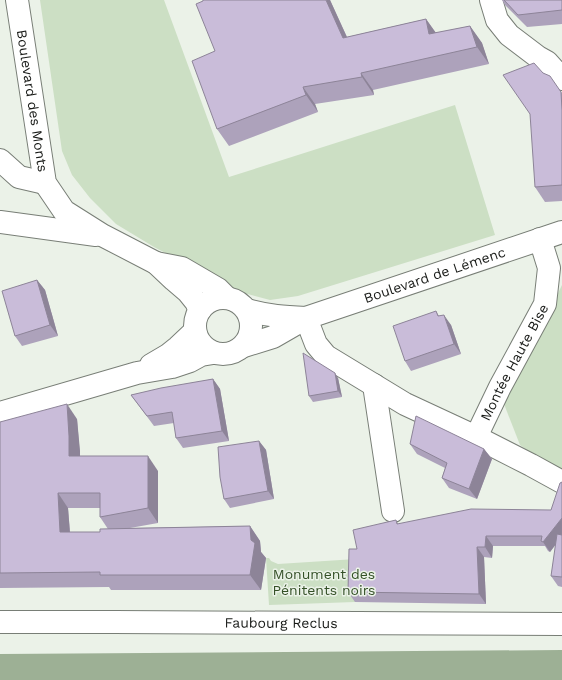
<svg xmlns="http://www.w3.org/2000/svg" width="562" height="680" font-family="'Work Sans',sans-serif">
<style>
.green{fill:#ccdfc4}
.forest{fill:#9db095}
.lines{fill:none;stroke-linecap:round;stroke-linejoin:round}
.minor-casing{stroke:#787e76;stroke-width:24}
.major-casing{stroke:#787e76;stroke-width:24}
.minor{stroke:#fff;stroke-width:22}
.major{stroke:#fff;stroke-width:22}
.wall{fill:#ada2bb;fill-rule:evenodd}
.shaded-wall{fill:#8d8498}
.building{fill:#c9bcd9;stroke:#8d8498}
.labels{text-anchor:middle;stroke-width:3;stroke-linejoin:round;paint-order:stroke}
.street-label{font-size:14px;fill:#181a17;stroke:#ebf2e8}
.park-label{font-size:14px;fill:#345027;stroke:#ebf2e8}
</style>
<rect width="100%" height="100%" fill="#ebf2e8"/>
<g class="green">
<polygon points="40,0 164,0 229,177 455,105 495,235 298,296 270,300 240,292 154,247 116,224 90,198 72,175 62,151"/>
<polygon points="562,285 562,474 553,469 520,445 504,404"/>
<polygon points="266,558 269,558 271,561 278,564 356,559 355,602 269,605"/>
</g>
<polygon class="forest" points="562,650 562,680 0,680 0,654"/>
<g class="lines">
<defs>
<g id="minor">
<path id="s1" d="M17 0 45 183 64 211 102 235 156 263 174 280 188 292 196 302 200 310"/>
<polyline points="491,0 497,20 509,35 538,57 547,62 562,79"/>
<polyline points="0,160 19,177 45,183"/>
<polyline points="0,222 96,235"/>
<polyline points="156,263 182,268 218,289 227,298"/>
<polyline points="306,318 316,344 326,356 405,404 476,437 531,465 562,482"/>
<polyline points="374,385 393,511"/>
<path id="s2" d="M476 437 500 387 545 304 549 268 540 239"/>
<path id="s3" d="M0 622H114L562 624"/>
</g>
<g id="major">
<circle cx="223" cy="326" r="28"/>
<path d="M247 310C267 316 286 317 306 318"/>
<path id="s4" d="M244 346 273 337 306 318 562 232"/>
<polyline points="151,365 168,355 178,347 195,331"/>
<polyline points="0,413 137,373 172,367 190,361 201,355 213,353"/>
</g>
</defs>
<use href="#minor" class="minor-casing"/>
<use href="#major" class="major-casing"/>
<use href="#minor" class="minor"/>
<use href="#major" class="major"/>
</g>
<g class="wall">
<polygon points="330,0 347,37 426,19 436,33 470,26 482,43 489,64 373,90 374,95 315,104 318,112 229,146 217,129 215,51"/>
<polygon points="502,0 562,0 562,24 527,27 505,5"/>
<polygon points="543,73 562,93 562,201 545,202 535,187"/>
<polygon points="37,280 45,290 58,336 22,346 15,336"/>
<polygon points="436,311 439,316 451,325 461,354 411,371 405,361"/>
<polygon points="338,378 342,397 313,402 309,396"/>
<polygon points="213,379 220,389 229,441 183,448 176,438 174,423 154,426 131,395"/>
<path d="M77 419 80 456 158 471V523L130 528 250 526 260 541 261 552 266 558 261 590H111L109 587 0 588V422ZM68 508H100V517L108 529 100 532H70Z"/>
<polygon points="259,441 266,450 274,499 230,508 224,499"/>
<polygon points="410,444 484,449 492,459 477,499 449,488 442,478 445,468 417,454"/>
<polygon points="562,482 562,587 558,586 551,576 556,544 550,552 548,551 545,546 493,546 492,558 484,557 486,604 355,602 348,592 357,549 396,520 398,524 551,510"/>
</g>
<g class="shaded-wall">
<polygon points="326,0 330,0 355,55 343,38"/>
<polygon points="426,19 438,36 429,34"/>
<polygon points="470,26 482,43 489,64 477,47"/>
<polygon points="361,73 373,90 374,95 362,77"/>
<polygon points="303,87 315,104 318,112 306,95"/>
<polygon points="37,280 45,290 58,336 50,325"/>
<polygon points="444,315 451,325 461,354 454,344"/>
<polygon points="335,373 338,378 342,397 338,391"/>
<polygon points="213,379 220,389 229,441 222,431"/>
<polygon points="67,404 77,419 80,451 80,471 69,456"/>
<polygon points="259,441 266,450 274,499 268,491"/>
<polygon points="484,449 492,459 477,499 469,489"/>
<polygon points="148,456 158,471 158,523 148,508"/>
<polygon points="58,493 68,508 71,547 60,532"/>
<polygon points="562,518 562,536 550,552 543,542"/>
<polygon points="250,526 260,541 261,552 266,558 261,590 250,575 251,540"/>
<polygon points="486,536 493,546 492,558 485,547"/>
<polygon points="477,547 484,557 486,604 479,594"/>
</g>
<g class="building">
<polygon points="203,0 326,0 343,38 426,19 429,34 470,26 477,47 361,73 362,77 303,87 306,95 217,129 192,61 215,51 196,4 203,1"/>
<polygon points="504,0 562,0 562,10 518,15"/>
<polygon points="534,63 543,73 550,76 561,92 562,110 562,185 535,187 530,114 503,75"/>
<polygon points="37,280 50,325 15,336 2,291"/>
<polygon points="436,311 438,316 444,315 454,344 405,361 393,326"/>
<polygon points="303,353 335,373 338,391 309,396"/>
<polygon points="213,379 222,431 176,438 172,412 147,416 131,395 161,388"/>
<polygon points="67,404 69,436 69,456 148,456 148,508 100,517 100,493 58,493 60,532 100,532 100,529 250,526 251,540 255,543 250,575 100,575 100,572 0,573 0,422"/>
<polygon points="416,416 484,449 469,489 442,478 447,463 410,444"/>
<polygon points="259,441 268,491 224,499 220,477 218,447"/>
<polygon points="562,482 562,518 543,542 541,541 542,536 486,536 485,547 477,547 479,594 348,592 349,549 357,549 353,530 396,520 397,524 471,509 551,510 560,483"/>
<polygon points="557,534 562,535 562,577 551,576"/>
</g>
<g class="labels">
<g class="street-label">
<text dy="5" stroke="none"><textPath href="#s1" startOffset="102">Boulevard des Monts</textPath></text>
<text dy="5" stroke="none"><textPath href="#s4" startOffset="204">Boulevard de Lémenc</textPath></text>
<text dy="5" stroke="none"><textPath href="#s2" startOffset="84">Montée Haute Bise</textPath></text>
<text dy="5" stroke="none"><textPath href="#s3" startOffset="281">Faubourg Reclus</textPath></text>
</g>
<g class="park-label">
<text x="324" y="579">Monument des<tspan x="324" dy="16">Pénitents noirs</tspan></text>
</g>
</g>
</svg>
